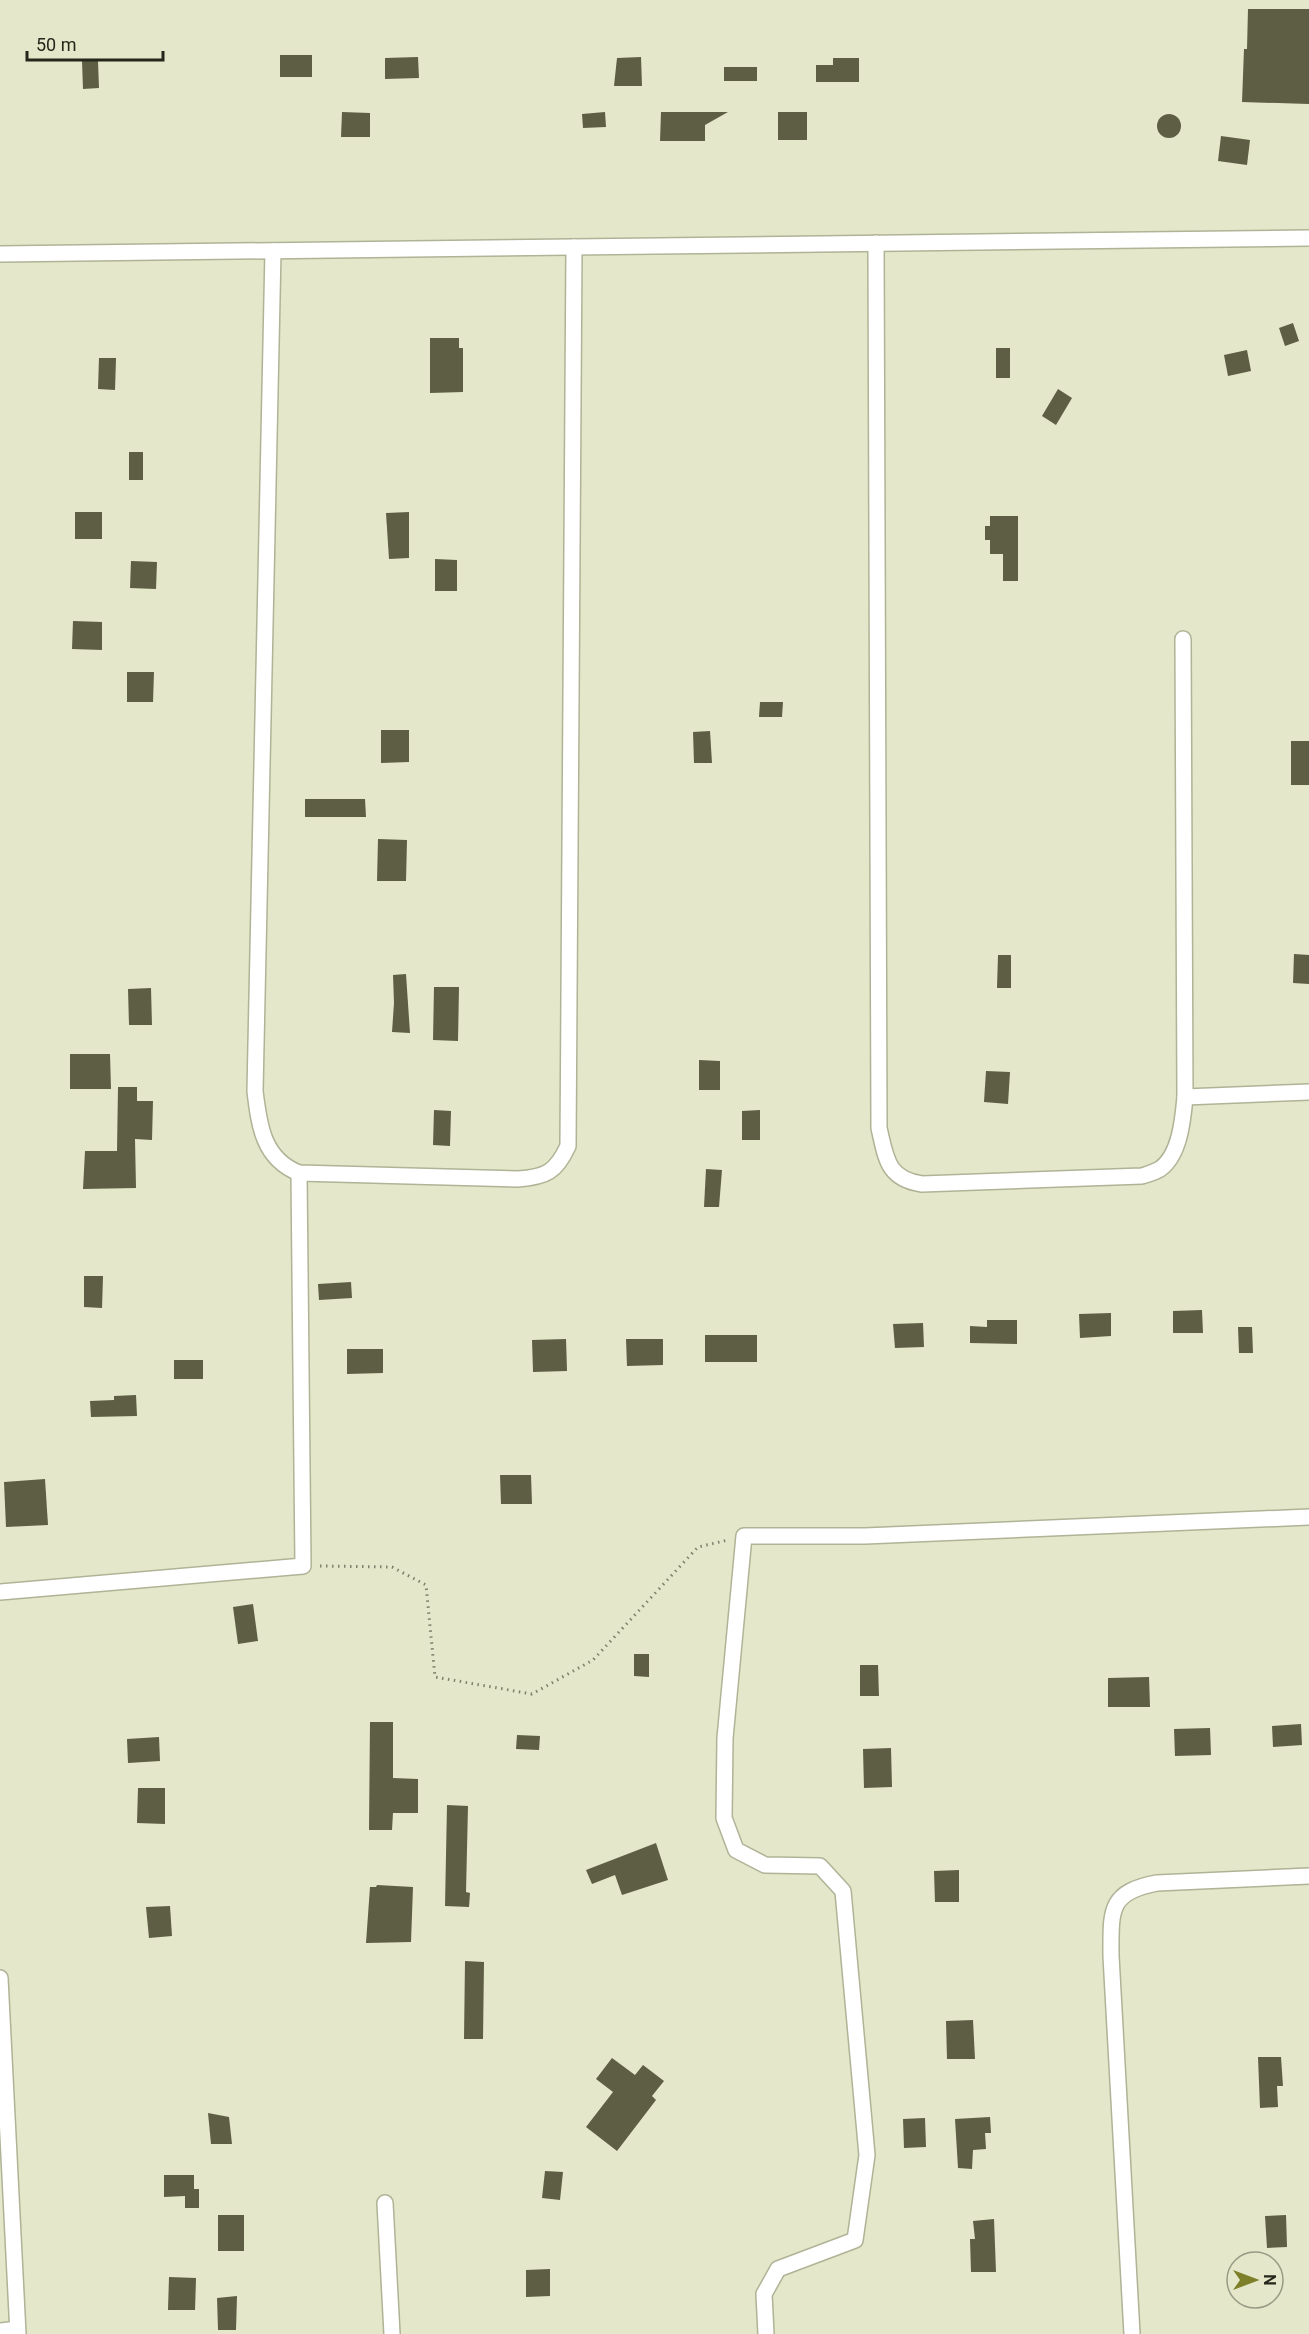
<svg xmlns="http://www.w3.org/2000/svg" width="1309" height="2334" font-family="Roboto,sans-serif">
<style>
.building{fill:#5d5e44}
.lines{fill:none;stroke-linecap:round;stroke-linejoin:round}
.street-casing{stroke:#b0b396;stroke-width:18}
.path{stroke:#80816d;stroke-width:3;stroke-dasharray:1.5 4.5;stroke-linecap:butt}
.street{stroke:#fff;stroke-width:15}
</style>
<rect width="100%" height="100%" fill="#e4e7c9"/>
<g class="building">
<polygon points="1248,9 1309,9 1309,104 1242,102 1244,49 1247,49"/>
<rect x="280" y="55" width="32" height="22"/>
<polygon points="418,57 419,78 385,79 385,58"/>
<polygon points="641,57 642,86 614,86 617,58"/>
<polygon points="833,58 859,58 859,82 816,82 816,65 833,65"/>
<polygon points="82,61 98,61 99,88 83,89"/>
<rect x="724" y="67" width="33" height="14"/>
<polygon points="342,112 370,113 370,137 341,137"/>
<polygon points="605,112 606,127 583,128 582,114"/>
<polygon points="661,112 728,112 705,125 705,141 660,141"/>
<rect x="778" y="112" width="29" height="28"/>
<circle cx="1169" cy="126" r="12"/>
<polygon points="1221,136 1250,140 1247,165 1218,161"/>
<polygon points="1293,323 1299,341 1285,346 1279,328"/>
<polygon points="430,338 459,338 459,348 463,348 463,392 430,393"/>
<rect x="996" y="348" width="14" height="30"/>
<polygon points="1247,350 1251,371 1228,376 1224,355"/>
<polygon points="99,358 116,358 115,390 98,389"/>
<polygon points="1058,389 1072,398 1056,425 1042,416"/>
<rect x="129" y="452" width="14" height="28"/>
<rect x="75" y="512" width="27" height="27"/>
<polygon points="409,512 409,558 389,559 386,513"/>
<polygon points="990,516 1018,516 1018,581 1003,581 1003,554 990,554 990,540 985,540 985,526 990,526"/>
<polygon points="435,559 457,560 457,591 435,591"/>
<polygon points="131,561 157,562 156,589 130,588"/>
<polygon points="73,621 102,622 102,650 72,649"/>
<polygon points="127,672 154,672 153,702 127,702"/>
<polygon points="760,702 783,702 782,717 759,717"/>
<polygon points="381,730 409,730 409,762 381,763"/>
<polygon points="710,731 712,763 694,763 693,732"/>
<rect x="1291" y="741" width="18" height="44"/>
<polygon points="305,799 365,799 366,817 305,817"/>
<polygon points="378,839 407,840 406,881 377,881"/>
<polygon points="1294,954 1309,955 1309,984 1293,983"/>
<polygon points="998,955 1011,955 1011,988 997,988"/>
<polygon points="406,974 410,1033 392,1032 394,1003 393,975"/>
<polygon points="434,987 459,987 458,1041 433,1040"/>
<polygon points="151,988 152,1025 129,1025 128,989"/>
<polygon points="70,1054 110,1054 111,1089 70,1089"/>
<polygon points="699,1060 720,1061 720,1090 699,1090"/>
<polygon points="986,1071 1010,1072 1008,1104 984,1102"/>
<polygon points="118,1087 137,1087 137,1101 153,1101 152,1140 135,1139 136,1188 83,1189 85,1151 117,1151"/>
<polygon points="434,1110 451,1111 450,1146 433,1145"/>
<polygon points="760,1110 760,1140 742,1140 742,1111"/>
<polygon points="706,1169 722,1170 719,1207 704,1207"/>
<polygon points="84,1276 103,1276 102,1308 84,1307"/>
<polygon points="351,1282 352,1298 319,1300 318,1284"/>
<polygon points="1202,1310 1203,1333 1173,1333 1173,1311"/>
<polygon points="1111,1313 1111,1336 1080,1338 1079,1314"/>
<polygon points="987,1320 1017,1320 1017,1344 970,1343 970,1326 987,1327"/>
<polygon points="923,1323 924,1347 895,1348 893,1324"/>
<polygon points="1238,1327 1252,1327 1253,1353 1239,1353"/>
<rect x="705" y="1335" width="52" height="27"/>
<polygon points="566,1339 567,1371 533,1372 532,1340"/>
<polygon points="626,1339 663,1339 663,1365 627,1366"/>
<polygon points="347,1349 383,1349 383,1373 347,1374"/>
<rect x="174" y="1360" width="29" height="19"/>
<polygon points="136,1395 137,1416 91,1417 90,1401 114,1400 114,1396"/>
<polygon points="500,1475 531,1475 532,1504 501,1504"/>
<polygon points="45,1479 48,1525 6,1527 4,1482"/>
<polygon points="253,1604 258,1641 238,1644 233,1607"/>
<polygon points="634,1654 649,1654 649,1677 634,1676"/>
<polygon points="860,1665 878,1665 879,1696 860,1696"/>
<polygon points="1149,1677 1150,1707 1108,1707 1108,1678"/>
<polygon points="370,1722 393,1722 393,1778 418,1779 418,1813 393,1813 392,1830 369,1830"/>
<polygon points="1301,1724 1302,1745 1273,1747 1272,1726"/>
<polygon points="1210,1728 1211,1755 1175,1756 1174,1729"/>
<polygon points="517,1735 540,1736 539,1750 516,1749"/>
<polygon points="159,1737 160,1761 128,1763 127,1739"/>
<polygon points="891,1748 892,1787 864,1788 863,1749"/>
<polygon points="138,1788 165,1788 165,1824 137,1823"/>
<polygon points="447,1805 468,1806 466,1892 470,1893 469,1907 445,1906"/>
<polygon points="656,1843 668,1880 622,1895 615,1875 592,1884 586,1870"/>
<polygon points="959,1870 959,1902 935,1902 934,1871"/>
<polygon points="377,1885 413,1887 411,1942 366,1943 370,1887 376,1887"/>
<polygon points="170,1906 172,1936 149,1938 146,1907"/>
<polygon points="465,1961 484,1962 483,2039 464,2039"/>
<polygon points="973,2020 975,2059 947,2059 946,2021"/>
<polygon points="1258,2057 1281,2057 1283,2086 1277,2086 1278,2107 1260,2108"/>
<polygon points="612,2058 635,2075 643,2065 664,2081 652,2096 656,2100 617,2151 586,2127 613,2092 596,2079"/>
<polygon points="208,2113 229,2117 232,2144 211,2144"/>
<polygon points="990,2117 991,2133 985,2133 986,2149 973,2150 972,2169 958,2168 955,2119"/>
<polygon points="925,2118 926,2147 904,2148 903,2119"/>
<polygon points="545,2171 563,2172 560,2200 542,2198"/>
<polygon points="164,2175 194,2175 194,2189 199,2189 199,2208 185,2208 185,2196 164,2197"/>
<rect x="218" y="2215" width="26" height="36"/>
<polygon points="1286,2215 1287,2247 1267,2248 1265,2216"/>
<polygon points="994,2219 996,2272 971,2272 970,2239 975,2239 973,2221"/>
<polygon points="550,2269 550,2296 526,2297 526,2270"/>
<polygon points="169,2277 196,2278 195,2310 168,2310"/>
<polygon points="237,2296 236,2330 218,2330 217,2298"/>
</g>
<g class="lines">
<defs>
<g id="street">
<path d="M876 243 879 1128C886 1158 887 1179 922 1184L1142 1176C1148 1174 1155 1172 1160 1169 1180 1155 1183 1119 1185 1097L1183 639"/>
<path d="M273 251 255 1091C259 1125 263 1159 299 1173L518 1179C546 1177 556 1172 568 1146L574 247"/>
<polyline points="0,254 1309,238"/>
<polyline points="1185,1097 1309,1092"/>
<polyline points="0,1592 303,1566 299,1173"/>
<polyline points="0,1978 18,2334"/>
<polyline points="385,2203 392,2334"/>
<polyline points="0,2331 17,2329"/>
<polyline points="766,2334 764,2294 778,2269 855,2240 867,2155 843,1891 820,1866 765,1865 736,1850 724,1818 725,1738 744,1536 865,1536 1309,1517"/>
<path d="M1132 2334 1111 1956C1111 1911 1108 1892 1157 1883L1309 1876"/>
</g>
</defs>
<use href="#street" class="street-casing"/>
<polyline class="path" points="320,1566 392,1567 426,1585 435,1677 532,1694 593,1660 698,1547 728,1540"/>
<use href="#street" class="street"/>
</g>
<g transform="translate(1255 2280) rotate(90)"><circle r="28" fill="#e4e7c9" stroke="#989a83" stroke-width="1.5"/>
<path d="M0-4.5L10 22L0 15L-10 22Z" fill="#7e8029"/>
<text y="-9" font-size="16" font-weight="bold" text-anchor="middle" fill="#26271b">N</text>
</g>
<path d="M27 51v9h136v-9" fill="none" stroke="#26271b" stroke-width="3"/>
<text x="36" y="51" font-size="18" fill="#26271b" stroke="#e4e7c9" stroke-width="4.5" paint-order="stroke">50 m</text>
</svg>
